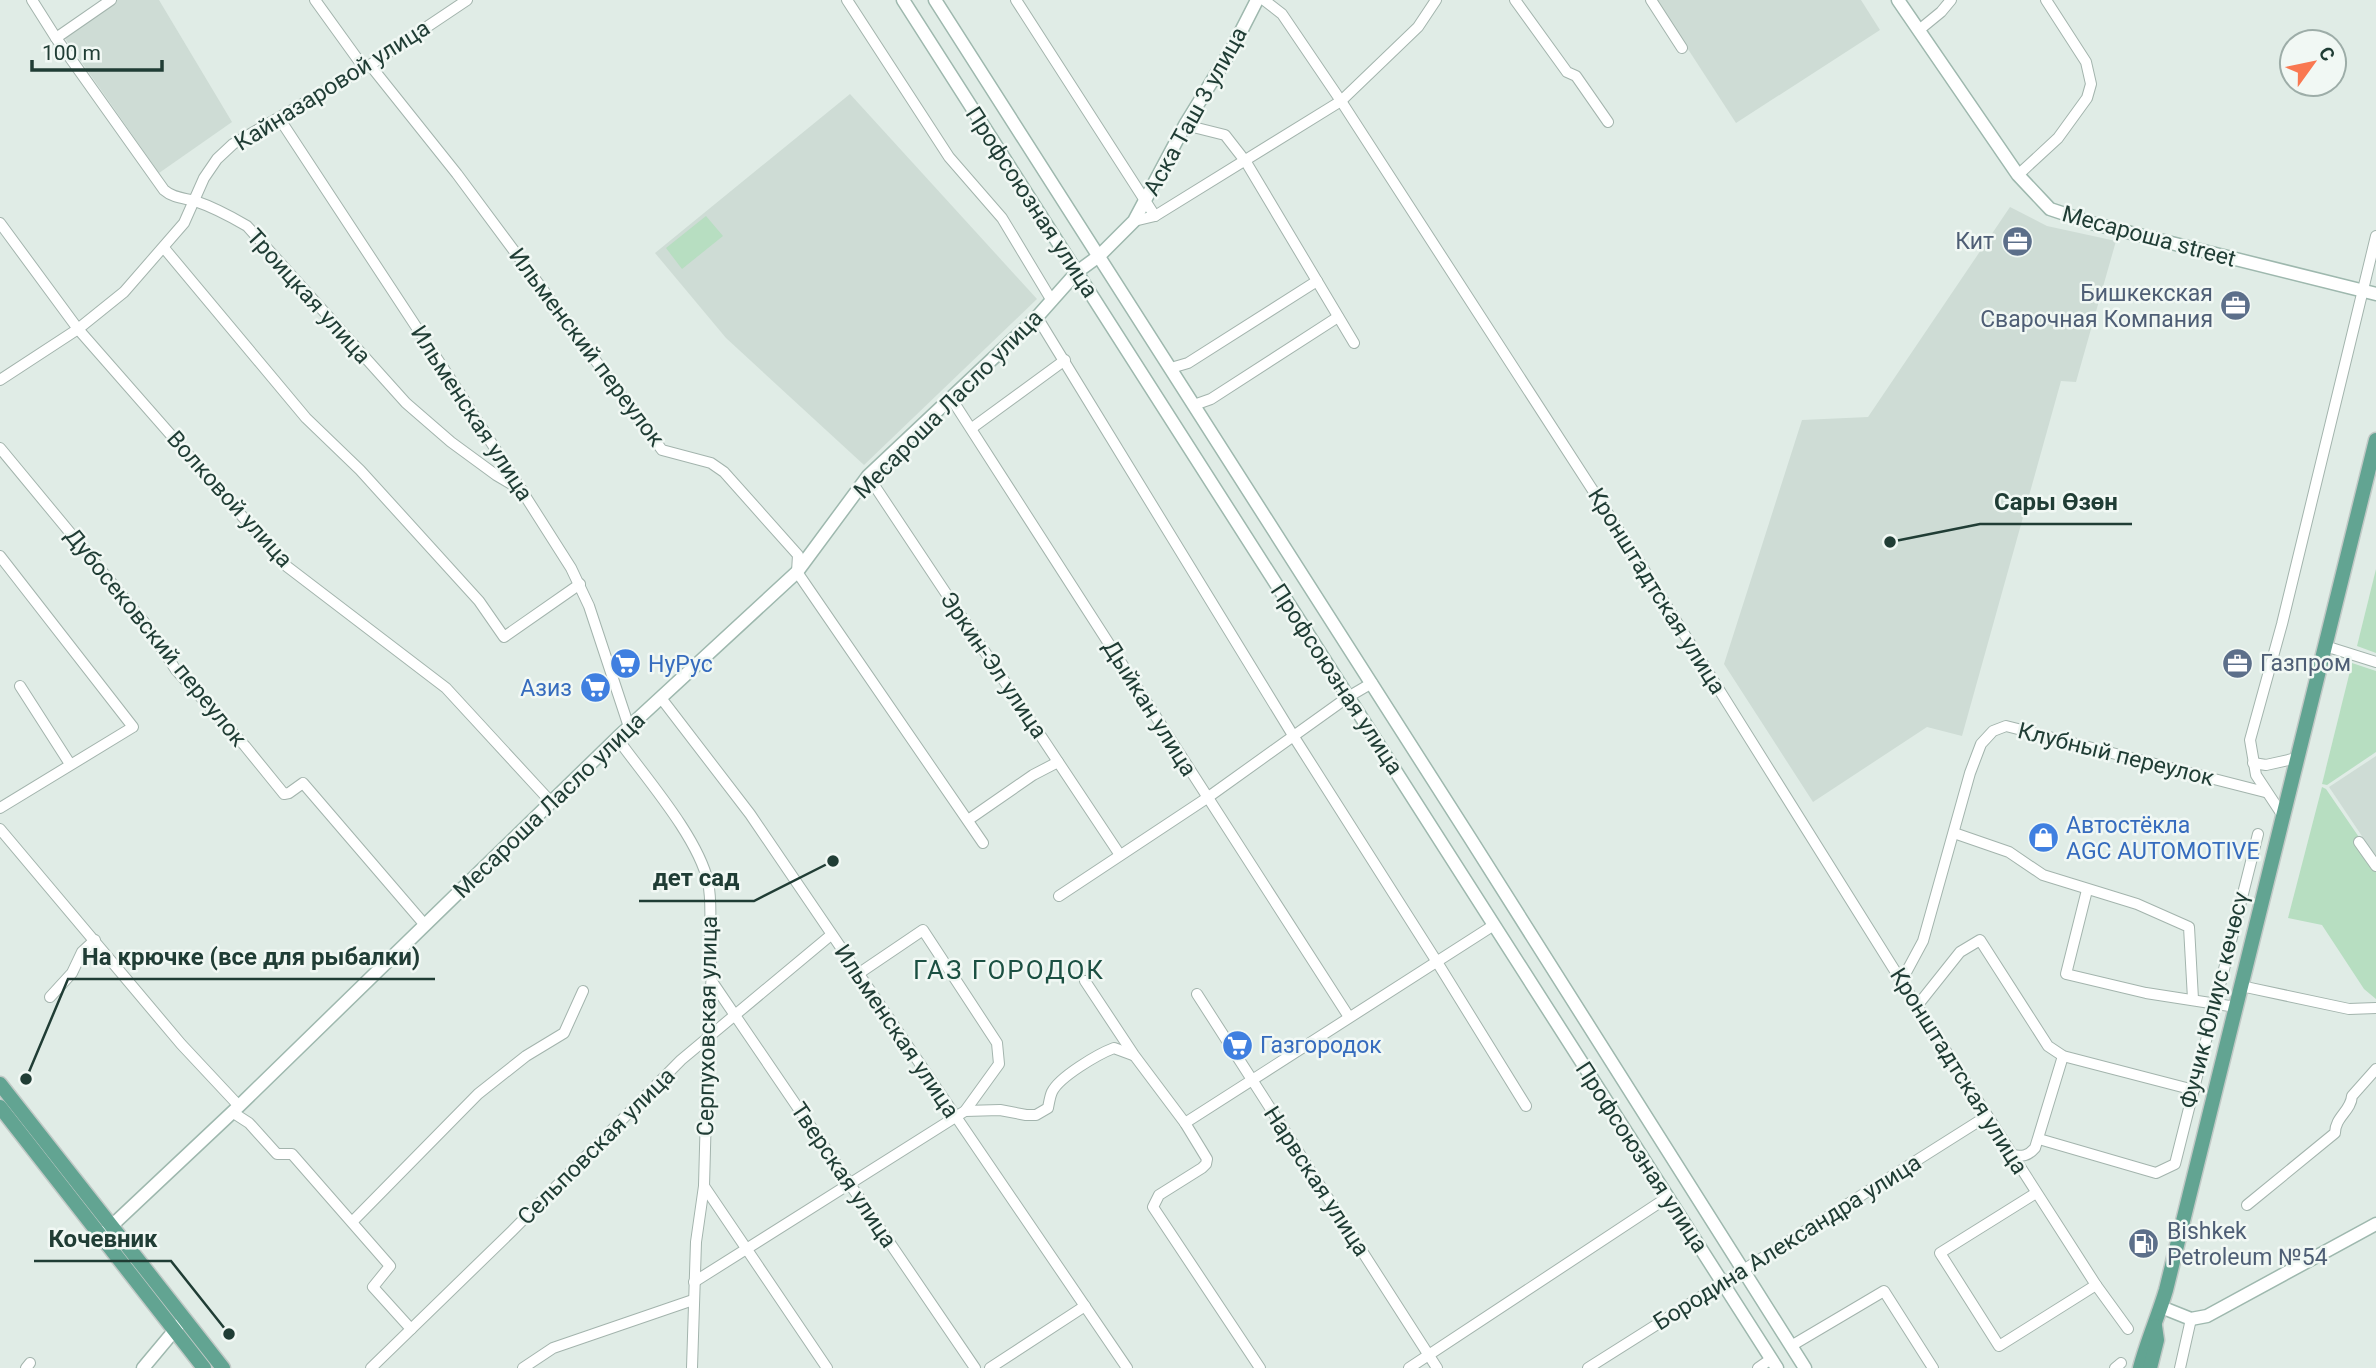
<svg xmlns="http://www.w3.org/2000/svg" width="2376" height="1368" font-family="Roboto,sans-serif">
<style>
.built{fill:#cedcd5}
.green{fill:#b7dec1}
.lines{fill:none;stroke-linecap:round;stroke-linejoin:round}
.street-casing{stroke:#a3b4ad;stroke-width:12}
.secondary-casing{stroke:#9eb8ae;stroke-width:15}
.primary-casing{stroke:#c1c9c6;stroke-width:17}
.street{stroke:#fff;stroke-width:10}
.secondary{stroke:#fff;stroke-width:12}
.primary{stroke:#62a492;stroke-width:14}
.labels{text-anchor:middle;stroke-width:5;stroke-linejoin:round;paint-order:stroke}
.street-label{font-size:23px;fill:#203d35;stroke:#f1f8f4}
.service-label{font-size:23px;fill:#4e5e75;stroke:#f1f8f4;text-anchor:end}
.shop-label{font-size:23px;fill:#366cbe;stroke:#f1f8f4;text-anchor:start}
.quarter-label{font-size:26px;letter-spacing:2px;fill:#1b5042;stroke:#f1f8f4}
.leader{fill:none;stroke:#203d35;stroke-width:2.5}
.callout-dot{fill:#203d35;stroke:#f1f8f4;stroke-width:2.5}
.callout-label{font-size:24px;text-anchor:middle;font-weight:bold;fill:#203d35;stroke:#f1f8f4;stroke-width:5;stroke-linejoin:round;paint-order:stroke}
</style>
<rect width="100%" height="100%" fill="#e0ece6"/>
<g class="built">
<polygon points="116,0 159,0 232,122 159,173 64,37"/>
<polygon points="1656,0 1861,0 1880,30 1736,123"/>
<polygon points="850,94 1037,299 864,465 726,338 655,253"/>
<polygon points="2010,207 2047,226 2116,241 2076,382 2061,381 1962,736 1927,727 1813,802 1724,664 1802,420 1868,417"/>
<polygon points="2376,756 2376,857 2329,787"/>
</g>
<g class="green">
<polygon points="706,216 723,236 682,269 666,248"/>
<polygon points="2376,569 2376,653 2357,646"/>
<polygon points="2352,663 2376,671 2376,752 2327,785 2322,784"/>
<polygon points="2322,787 2326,789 2376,862 2376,999 2364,989 2322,925 2288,918"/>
</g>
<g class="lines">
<defs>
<g id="street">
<path d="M32 0 56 38 164 190C173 198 184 198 195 201 213 207 230 216 247 226L406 403 451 442 496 475 523 491"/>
<polyline points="315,0 364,68"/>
<polyline points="847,0 949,157 1002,218 1052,301"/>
<polyline points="1016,0 1155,216"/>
<polyline points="1264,0 1282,14 1341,101 1636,557 1917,1006 2096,1285 2128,1329"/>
<polyline points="1515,0 1567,72 1576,76 1608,122"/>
<polyline points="1651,0 1682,48"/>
<polyline points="1919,30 1941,12 1951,0"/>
<polyline points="56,38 111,0"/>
<polyline points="370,65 457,174 662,450 711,463 724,472 798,555 797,572 983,843"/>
<polyline points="279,118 459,392 571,568 589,606 629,727"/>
<polyline points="1185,125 1225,135 1246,162 1354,343"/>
<polyline points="2018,175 2058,138 2087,98 2091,84 2086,62 2046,0"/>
<polyline points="1134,221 1155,216 1341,101 1418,27 1436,0"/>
<polyline points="0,223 78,329 285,565 446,688 551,802"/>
<polyline points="164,248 306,418 360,470 479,601 504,637 580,584"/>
<polyline points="1037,317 1294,737 1437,962 1526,1106"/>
<polyline points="1171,368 1188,363 1317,281"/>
<polyline points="0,380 78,329 124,292 184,223 204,178 217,159 233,144 370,65 467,0"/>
<polyline points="951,398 1349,1017"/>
<polyline points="1194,405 1211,399 1338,317"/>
<polyline points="972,428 1065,360"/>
<polyline points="0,448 144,622 176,670 245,746 284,794 289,793 303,783 425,925"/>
<polyline points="868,476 1120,855"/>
<polyline points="0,556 133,727 0,808"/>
<polyline points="2325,646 2376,662"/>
<polyline points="20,686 70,764"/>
<polyline points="661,698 750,814 1127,1368"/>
<path d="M617 738C645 777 698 837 708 882 712 901 710 922 710 941 710 962 714 980 709 1000L704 1186 696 1242 692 1368"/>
<polyline points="2253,763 2266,765 2297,758"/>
<polyline points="2283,816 2256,775 2250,740 2282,624 2376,236"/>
<polyline points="968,820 1033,775 1058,762"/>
<polyline points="0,829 181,1044 239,1106"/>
<polyline points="1954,833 2009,852 2043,875 2137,904 2189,927 2193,999"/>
<polyline points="2359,842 2376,866"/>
<polyline points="2087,890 2066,974 2146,993 2236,1007"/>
<polyline points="1059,896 1207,798 1348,697 1372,683"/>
<polyline points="1902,980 1923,941 1970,773 1981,744 1993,731 2006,726 2265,792"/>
<polyline points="1085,981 1134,1055 1185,1123 1207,1159 1206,1164 1202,1168 1159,1195 1153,1207 1260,1368"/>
<polyline points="713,983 975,1368"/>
<polyline points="2241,986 2349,1009 2376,1008"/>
<polyline points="1197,994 1437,1368"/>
<polyline points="50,997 72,973 82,952 95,940"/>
<polyline points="1917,1006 1960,952 1980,940 2048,1046 2063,1056 2194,1090"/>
<path d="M965 1111 1000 1110 1026 1115H1036L1048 1108C1049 1103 1050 1096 1052 1092 1059 1077 1098 1054 1114 1048L1133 1055"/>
<polyline points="232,1112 249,1123 277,1154 292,1154 390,1266 373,1287 411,1329"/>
<polyline points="1185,1123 1494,925"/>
<polyline points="2039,1139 2156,1173 2175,1164 2258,834"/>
<path d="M2012 1155C2022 1157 2028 1156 2035 1148L2063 1056"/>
<polyline points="704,1186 827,1368"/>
<polyline points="2036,1193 1940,1253 1999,1346 2096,1285"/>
<path d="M2247 1205 2335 1133C2335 1117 2351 1111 2352 1096L2376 1069"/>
<polyline points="353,1221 478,1094 526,1056 564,1033 583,991"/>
<polyline points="694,1282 965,1111 999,1064 997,1043 923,930 858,974"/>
<polyline points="1791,1346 1884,1291 1933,1368"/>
<polyline points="26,1368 30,1363"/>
<polyline points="371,1368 512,1231 681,1060 831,935"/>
<polyline points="523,1368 553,1348 693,1300"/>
<polyline points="990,1368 1085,1306"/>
<polyline points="1409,1368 1668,1197"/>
<polyline points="1588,1368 1987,1116"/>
<polyline points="1758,1368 1771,1359"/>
<polyline points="2115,1368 2121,1363"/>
<polyline points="2180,1368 2191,1319"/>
</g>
<g id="secondary">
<polyline points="903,0 1777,1368"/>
<polyline points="935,0 1470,838 1805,1368"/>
<polyline points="1898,0 2018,175 2050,209 2095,224 2376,294"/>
<polyline points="104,1233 239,1106 617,738 797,572 868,476 1037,317 1077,272 1099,256 1134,221 1185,125 1233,47 1257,0"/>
<polyline points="2161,1307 2191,1319 2207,1316 2376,1224"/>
<polyline points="143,1368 184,1319"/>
</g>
<g id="primary">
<polyline points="0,1084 223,1368"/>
<polyline points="0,1107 204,1368"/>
<path d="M2140 1368C2147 1341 2158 1317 2166 1290L2376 440"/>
<polyline points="2150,1368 2157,1340 2155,1326"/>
</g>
</defs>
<use href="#street" class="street-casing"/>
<use href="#secondary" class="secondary-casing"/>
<use href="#primary" class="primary-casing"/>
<use href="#street" class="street"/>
<use href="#secondary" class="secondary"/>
<use href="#primary" class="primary"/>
</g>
<defs>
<symbol id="office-disc" viewBox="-11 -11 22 22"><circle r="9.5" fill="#5c6f8a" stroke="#f1f8f4"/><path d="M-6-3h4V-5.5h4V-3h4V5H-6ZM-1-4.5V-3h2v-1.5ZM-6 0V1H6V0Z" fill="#fff"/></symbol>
<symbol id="supermarket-disc" viewBox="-11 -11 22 22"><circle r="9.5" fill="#3f7fe0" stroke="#f1f8f4"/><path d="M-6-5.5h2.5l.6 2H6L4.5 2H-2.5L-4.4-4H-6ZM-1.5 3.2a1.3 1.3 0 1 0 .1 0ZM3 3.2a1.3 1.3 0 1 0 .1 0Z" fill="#fff"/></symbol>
<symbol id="shop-disc" viewBox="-11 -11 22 22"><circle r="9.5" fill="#3f7fe0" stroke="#f1f8f4"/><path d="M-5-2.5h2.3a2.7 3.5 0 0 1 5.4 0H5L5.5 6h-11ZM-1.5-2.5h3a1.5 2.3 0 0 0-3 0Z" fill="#fff"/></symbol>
<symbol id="fuel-disc" viewBox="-11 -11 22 22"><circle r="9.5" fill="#5c6f8a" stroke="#f1f8f4"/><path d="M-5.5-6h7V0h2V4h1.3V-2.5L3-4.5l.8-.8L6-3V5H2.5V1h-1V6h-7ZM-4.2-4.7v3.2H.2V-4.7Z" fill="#fff"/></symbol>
</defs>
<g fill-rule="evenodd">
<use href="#office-disc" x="2000" y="224" width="35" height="35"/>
<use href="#office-disc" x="2218" y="288" width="35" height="35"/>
<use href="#office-disc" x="2220" y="646" width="35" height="35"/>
<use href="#supermarket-disc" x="608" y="646" width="35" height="35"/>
<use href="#supermarket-disc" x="578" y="670" width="35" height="35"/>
<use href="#shop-disc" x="2026" y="820" width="35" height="35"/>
<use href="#supermarket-disc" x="1220" y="1028" width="35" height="35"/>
<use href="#fuel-disc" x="2126" y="1226" width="35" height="35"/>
</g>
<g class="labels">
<g class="street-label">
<text transform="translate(332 85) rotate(-32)" y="8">Кайназаровой улица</text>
<text transform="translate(1195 111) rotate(-61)" y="8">Аска Таш 3 улица</text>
<text transform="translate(1032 202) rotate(57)" y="8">Профсоюзная улица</text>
<text transform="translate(2149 236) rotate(15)" y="8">Месароша street</text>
<text transform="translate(309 296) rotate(48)" y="8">Троицкая улица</text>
<text transform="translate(587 347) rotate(53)" y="8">Ильменский переулок</text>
<text transform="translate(948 404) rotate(-45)" y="8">Месароша Ласло улица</text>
<text transform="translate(472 413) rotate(57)" y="8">Ильменская улица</text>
<text transform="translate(230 499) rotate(48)" y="8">Волковой улица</text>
<text transform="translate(1657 591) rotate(58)" y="8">Кронштадтская улица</text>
<text transform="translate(156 637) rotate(51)" y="8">Дубосековский переулок</text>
<text transform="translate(994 665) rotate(56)" y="8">Эркин-Эл улица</text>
<text transform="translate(1337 679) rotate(57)" y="8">Профсоюзная улица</text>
<text transform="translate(1150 708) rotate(58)" y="8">Дыйкан улица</text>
<text transform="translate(2116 754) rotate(14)" y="8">Клубный переулок</text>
<text transform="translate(549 805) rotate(-44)" y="8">Месароша Ласло улица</text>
<text transform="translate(2214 1000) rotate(-76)" y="8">Фучик Юлиус көчөсү</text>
<text transform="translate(707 1026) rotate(-89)" y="8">Серпуховская улица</text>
<text transform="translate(897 1031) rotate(56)" y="8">Ильменская улица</text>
<text transform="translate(1959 1071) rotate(58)" y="8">Кронштадтская улица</text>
<text transform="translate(596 1146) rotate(-45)" y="8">Сельповская улица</text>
<text transform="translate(1642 1157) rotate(57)" y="8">Профсоюзная улица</text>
<text transform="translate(844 1175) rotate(56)" y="8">Тверская улица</text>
<text transform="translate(1317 1181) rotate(57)" y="8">Нарвская улица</text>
<text transform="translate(1787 1242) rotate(-32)" y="8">Бородина Александра улица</text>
</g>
<g class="service-label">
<text x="1994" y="249">Кит</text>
<text x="2213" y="301">Бишкекская<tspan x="2213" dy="26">Сварочная Компания</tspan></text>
<text x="2260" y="671" text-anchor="start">Газпром</text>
<text x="2167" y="1239" text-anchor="start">Bishkek<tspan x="2167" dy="26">Petroleum №54</tspan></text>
</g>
<g class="shop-label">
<text x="648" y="672">НуРус</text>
<text x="572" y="696" text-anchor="end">Азиз</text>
<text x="2066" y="833">Автостёкла<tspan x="2066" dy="26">AGC AUTOMOTIVE</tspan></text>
<text x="1260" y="1053">Газгородок</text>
</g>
<g class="quarter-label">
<text x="1009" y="979">ГАЗ ГОРОДОК</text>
</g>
</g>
<path class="leader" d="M1890 542L1980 524H2132M833 861L754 901H639M26 1079L68 979H435M229 1334L171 1261H34"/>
<g class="callout-dot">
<circle cx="1890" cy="542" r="7"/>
<circle cx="833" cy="861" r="7"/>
<circle cx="26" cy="1079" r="7"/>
<circle cx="229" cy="1334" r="7"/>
</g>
<g class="callout-label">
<text x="2056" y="510">Сары Өзөн</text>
<text x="696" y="886">дет сад</text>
<text x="251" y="965">На крючке (все для рыбалки)</text>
<text x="103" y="1247">Кочевник</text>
</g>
<g transform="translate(2313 63) rotate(57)"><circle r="33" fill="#f1f8f4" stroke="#9dada8" stroke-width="2"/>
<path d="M0-5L12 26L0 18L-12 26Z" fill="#f97851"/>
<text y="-10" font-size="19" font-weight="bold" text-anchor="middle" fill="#203d35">С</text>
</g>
<path d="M32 60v10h130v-10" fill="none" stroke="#203d35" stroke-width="3.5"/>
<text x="42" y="60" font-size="21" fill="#203d35" stroke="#f1f8f4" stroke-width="5" paint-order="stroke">100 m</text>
</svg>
